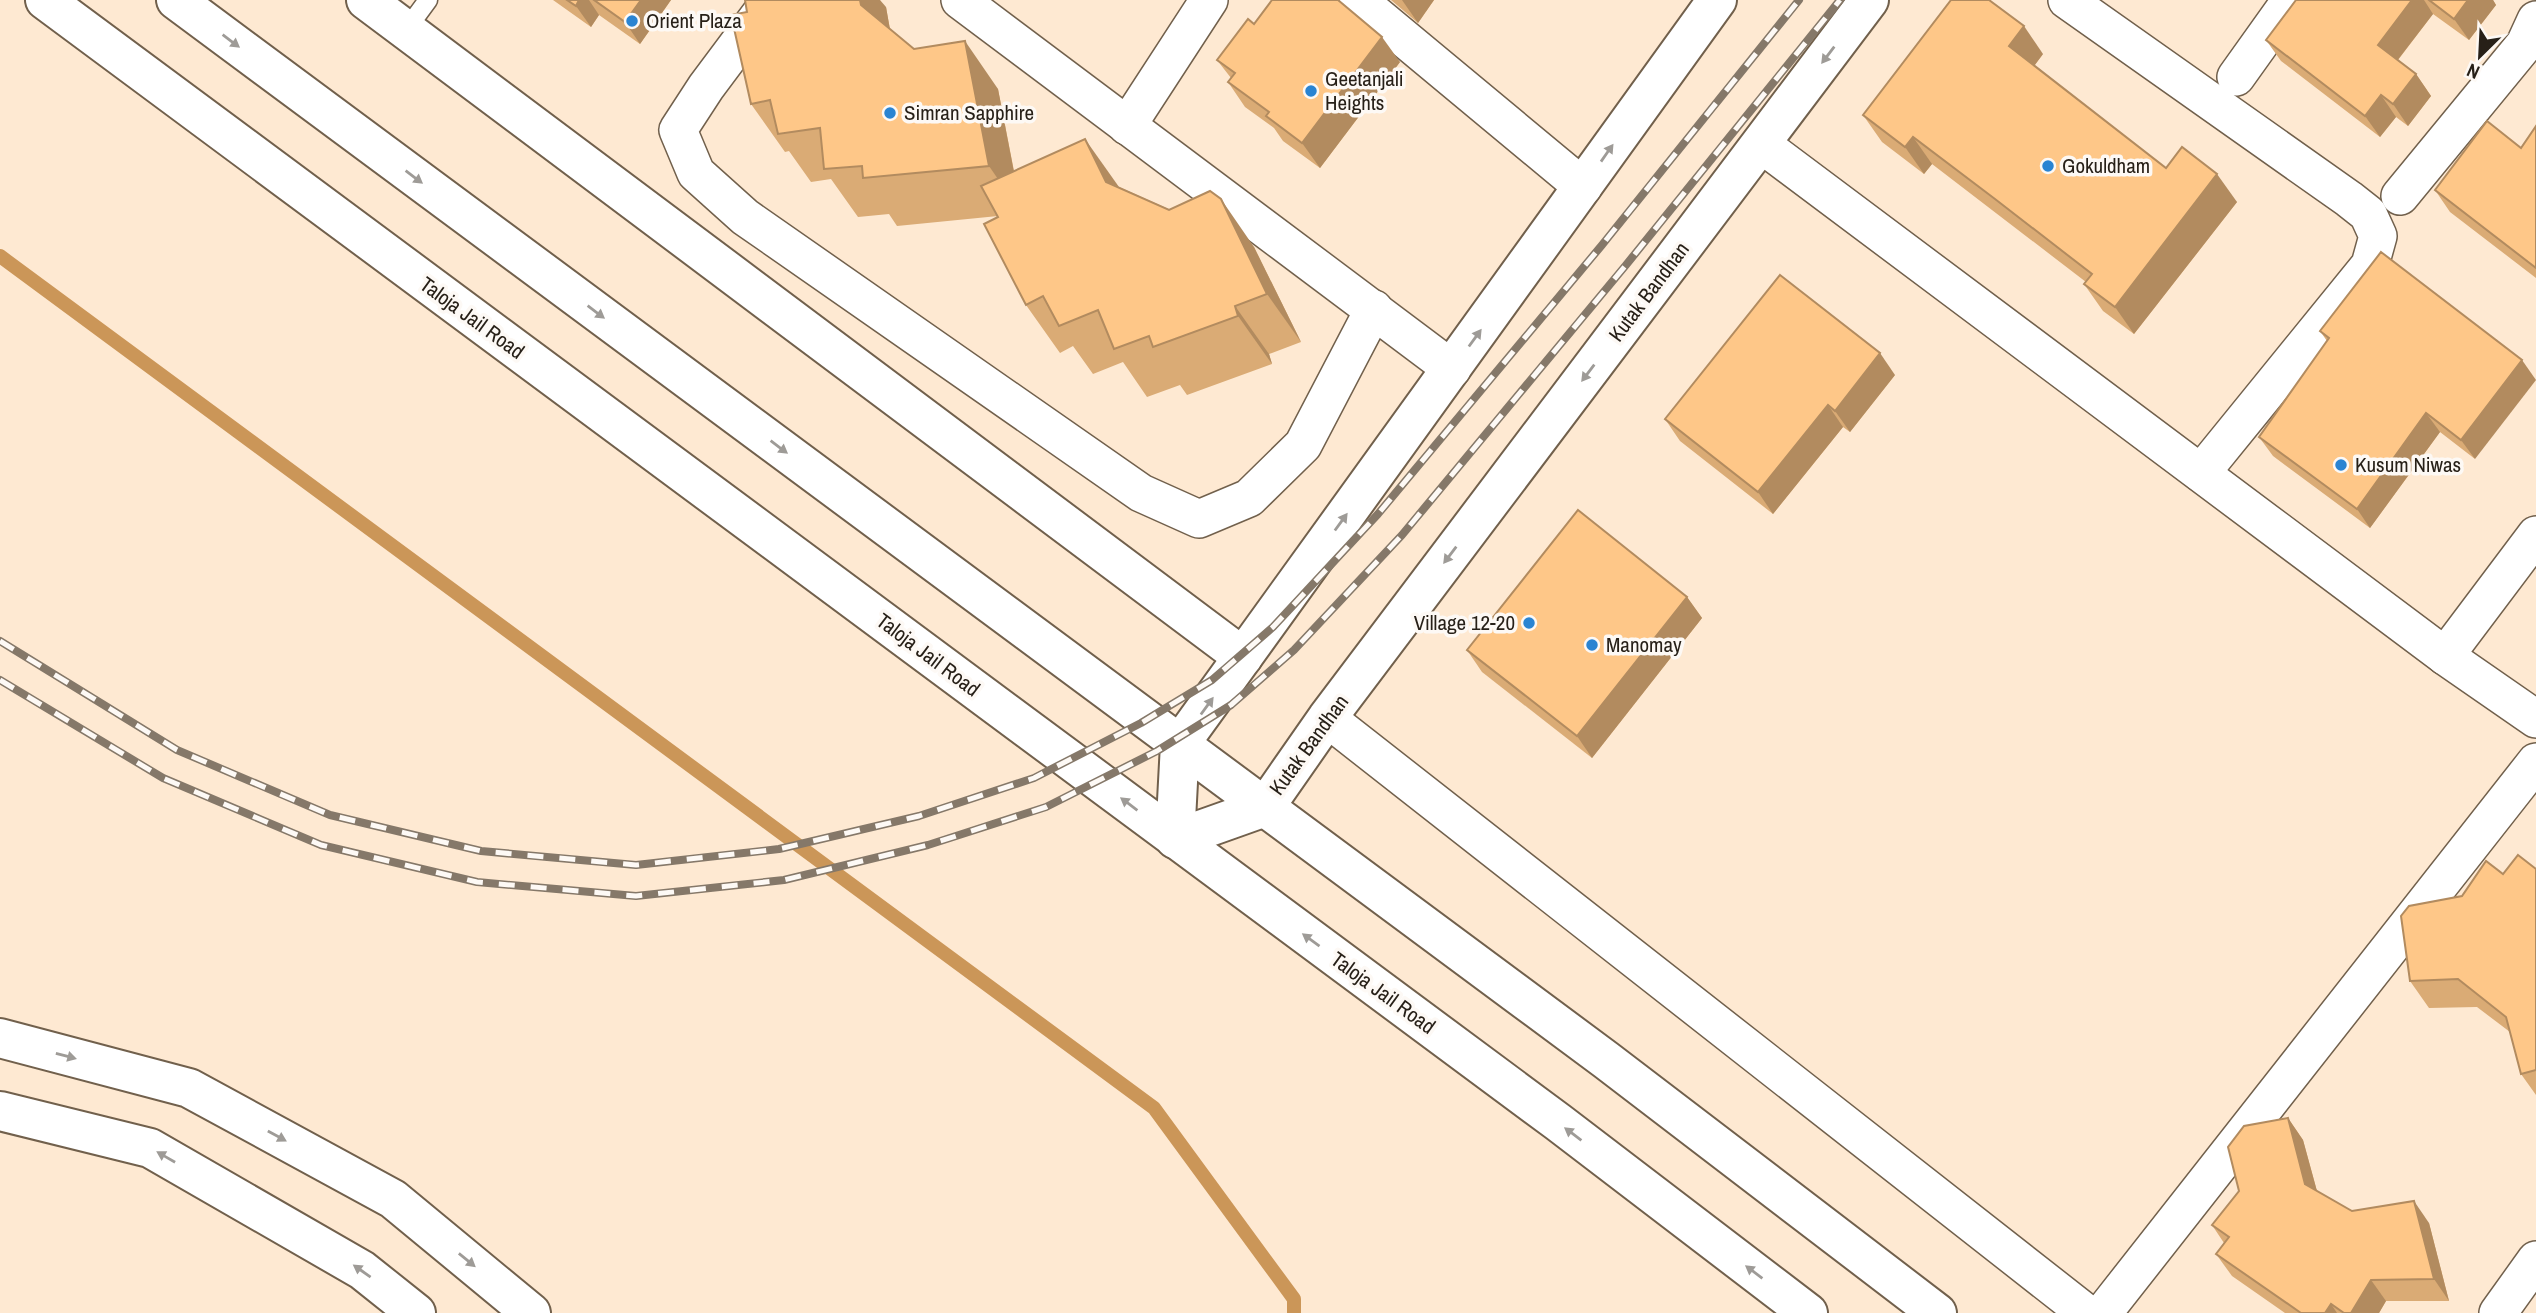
<svg xmlns="http://www.w3.org/2000/svg" width="2536" height="1313" font-family="'Archivo Narrow',sans-serif">
<style>
.lines{fill:none;stroke-linecap:round;stroke-linejoin:round}
.stream{stroke:#cb9658;stroke-width:14}
.lane-casing{stroke:#71604c;stroke-width:21}
.street-casing{stroke:#71604c;stroke-width:40}
.secondary-casing{stroke:#71604c;stroke-width:42}
.primary-casing{stroke:#71604c;stroke-width:42}
.lane{stroke:#fff;stroke-width:18}
.street{stroke:#fff;stroke-width:37}
.secondary{stroke:#fff;stroke-width:38}
.primary{stroke:#fff;stroke-width:38}
.rail-casing{stroke:#857869;stroke-width:8}
.rail{stroke:#fdf9f5;stroke-width:5;stroke-dasharray:16;stroke-linecap:butt}
.wall{fill:#daab75}
.shaded-wall{fill:#b28b5f}
.building{fill:#fec788;stroke:#b28b5f;stroke-width:2}
.oneway{fill:#9e9b97}
.poi-dot{fill:#2a84d2;stroke:#fdf9f5;stroke-width:2.5}
.labels{text-anchor:middle;stroke-width:7;stroke-linejoin:round;paint-order:stroke}
.poi-label{font-size:21px;fill:#272018;stroke:#fdf9f5;text-anchor:start}
.street-label{font-size:21px;fill:#272018;stroke:#fdf9f5}
</style>
<rect width="100%" height="100%" fill="#fee9d2"/>
<g class="lines">
<polyline class="stream" points="0,256 1154,1108 1294,1299 1294,1313"/>
<defs>
<polyline id="lane" points="406,30 428,0"/>
<g id="street">
<polyline points="771,0 706,87 678,130 696,173 745,217 1141,493 1199,519 1249,498 1303,445 1374,309"/>
<polyline points="960,0 1452,369"/>
<polyline points="1358,0 1583,187"/>
<polyline points="2067,0 2349,199 2368,214 2378,236 2370,265 2201,473"/>
<polyline points="2236,77 2291,0"/>
<polyline points="1127,126 1209,0"/>
<polyline points="1761,144 2445,656 2536,719"/>
<polyline points="2400,196 2525,44 2536,20"/>
<polyline points="2445,656 2536,535"/>
<polyline points="1327,718 2086,1313"/>
<polyline points="2103,1313 2536,762"/>
<polyline points="2498,1313 2536,1260"/>
</g>
<g id="secondary">
<polyline points="366,0 1243,657"/>
<polyline points="1717,0 1180,744 1175,839 1265,807 1327,718 1869,0"/>
<polyline points="0,1038 189,1088 393,1199 531,1313"/>
<polyline points="0,1111 150,1148 362,1270 416,1313"/>
</g>
<g id="primary">
<polyline points="45,0 1558,1122 1808,1313"/>
<polyline points="176,0 1606,1060 1937,1313"/>
</g>
</defs>
<use href="#lane" class="lane-casing"/>
<use href="#street" class="street-casing"/>
<use href="#secondary" class="secondary-casing"/>
<use href="#primary" class="primary-casing"/>
<use href="#lane" class="lane"/>
<use href="#street" class="street"/>
<use href="#secondary" class="secondary"/>
<use href="#primary" class="primary"/>
<defs>
<g id="rail">
<polyline points="0,641 177,750 330,815 481,851 636,865 779,849 919,816 1034,778 1141,723 1212,680 1273,627 1378,514 1602,245 1799,0"/>
<polyline points="0,680 163,778 321,845 477,882 636,896 784,880 928,845 1046,807 1157,751 1231,705 1294,650 1402,535 1626,265 1840,0"/>
</g>
</defs>
<use href="#rail" class="rail-casing"/>
<use href="#rail" class="rail"/>
</g>
<g class="wall">
<polygon points="553,0 671,0 640,44 599,15 591,27"/>
<polygon points="1391,0 1434,0 1418,23"/>
<polygon points="2296,0 2493,0 2496,5 2469,40 2433,14 2398,60 2416,74 2431,96 2408,126 2396,117 2380,137 2281,61 2266,40"/>
<polygon points="886,7 890,29 914,49 998,89 1014,171 1119,187 1254,247 1301,342 1269,354 1272,364 1187,395 1180,385 1147,397 1123,362 1093,374 1073,346 1060,353 1026,305 998,216 897,226 889,214 858,217 831,179 811,182 789,151 785,152 751,104 747,12"/>
<polygon points="1254,24 1400,62 1320,168 1283,141 1274,128 1245,107 1228,82 1231,78 1217,60"/>
<polygon points="2043,54 2034,66 2166,168 2237,202 2134,334 2103,311 2084,284 2086,282 1932,164 1924,174 1882,142 1863,115"/>
<polygon points="2536,126 2536,278 2450,212 2435,190 2521,148"/>
<polygon points="2381,252 2475,459 2440,432 2370,528 2273,456 2259,437 2327,341 2320,331"/>
<polygon points="1895,375 1850,432 1843,427 1773,514 1680,441 1665,419"/>
<polygon points="1687,597 1702,618 1592,758 1482,672 1467,650"/>
<polygon points="2536,869 2536,1095 2521,1074 2510,1032 2477,1007 2429,1008 2410,981 2462,896 2503,874"/>
<polygon points="2288,1118 2303,1140 2317,1191 2352,1211 2429,1223 2449,1301 2386,1301 2379,1313 2285,1313 2232,1276 2216,1254 2224,1243 2212,1225 2239,1191"/>
</g>
<g class="shaded-wall">
<polygon points="579,0 589,0 599,15 591,27 576,6"/>
<polygon points="641,0 671,0 640,44 625,22"/>
<polygon points="860,0 880,0 886,7 894,53 861,5"/>
<polygon points="1402,0 1434,0 1418,23"/>
<polygon points="2412,0 2424,0 2433,14 2393,66 2378,45"/>
<polygon points="2468,0 2493,0 2496,5 2469,40 2454,19"/>
<polygon points="2024,26 2043,54 2028,74 2009,46"/>
<polygon points="1382,37 1400,62 1320,168 1302,143"/>
<polygon points="965,41 998,89 1022,214 989,166"/>
<polygon points="2416,74 2431,96 2408,126 2393,104"/>
<polygon points="2381,95 2396,117 2380,137 2365,116"/>
<polygon points="1913,137 1932,164 1924,174 1905,147"/>
<polygon points="1085,139 1119,187 1106,182"/>
<polygon points="2217,174 2237,202 2134,334 2115,307"/>
<polygon points="1221,199 1254,247 1301,342 1267,294"/>
<polygon points="1235,306 1269,354 1272,364 1238,316"/>
<polygon points="1880,353 1895,375 1850,432 1835,411"/>
<polygon points="2522,360 2536,380 2475,459 2461,440"/>
<polygon points="1828,405 1843,427 1773,514 1758,492"/>
<polygon points="2426,413 2440,432 2370,528 2357,509"/>
<polygon points="1687,597 1702,618 1592,758 1577,736"/>
<polygon points="2288,1118 2303,1140 2321,1206 2305,1184"/>
<polygon points="2414,1201 2429,1223 2449,1301 2434,1279"/>
<polygon points="2371,1280 2386,1301 2379,1313 2351,1313"/>
<polygon points="2331,1304 2337,1313 2325,1313"/>
</g>
<g class="building">
<polygon points="567,0 579,0 576,6"/>
<polygon points="594,0 641,0 625,22"/>
<polygon points="745,0 860,0 861,5 914,49 965,41 989,166 863,178 862,166 824,169 820,128 778,134 770,100 751,104 731,15 747,12"/>
<polygon points="1272,0 1338,0 1382,37 1302,143 1266,116 1269,112 1228,82 1235,73 1217,60 1248,19 1254,24"/>
<polygon points="1951,0 1989,0 2024,26 2009,46 2166,168 2182,147 2217,174 2115,307 2084,284 2092,274 1995,199 1913,137 1905,147 1863,115"/>
<polygon points="2296,0 2412,0 2378,45 2416,74 2393,104 2381,95 2365,116 2266,40"/>
<polygon points="2429,0 2468,0 2454,19"/>
<polygon points="2487,121 2521,148 2536,126 2536,268 2435,190"/>
<polygon points="1085,139 1106,182 1169,210 1210,191 1221,199 1267,294 1235,306 1238,316 1153,347 1149,336 1114,349 1098,310 1059,326 1043,296 1026,305 984,224 998,217 981,186"/>
<polygon points="2381,252 2522,360 2461,440 2426,413 2357,509 2259,437 2329,338 2320,331"/>
<polygon points="1780,275 1880,353 1835,411 1828,405 1758,492 1665,419"/>
<polygon points="1578,510 1687,597 1577,736 1467,650"/>
<polygon points="2518,855 2536,869 2536,1070 2521,1074 2506,1017 2458,979 2410,981 2401,916 2409,906 2462,896 2486,861 2503,874"/>
<polygon points="2288,1118 2305,1184 2352,1211 2414,1201 2434,1279 2371,1280 2351,1313 2344,1313 2331,1304 2325,1313 2301,1313 2216,1254 2229,1237 2212,1225 2239,1191 2228,1147 2244,1126"/>
</g>
<defs><path id="oneway-solid" d="M-6-.8H1V-3.2L6.5 0L1 3.2V.8H-6Z" transform="scale(1.75)"/></defs>
<g class="oneway">
<use href="#oneway-solid" transform="translate(231 41) rotate(37)"/>
<use href="#oneway-solid" transform="translate(1828 55) rotate(127)"/>
<use href="#oneway-solid" transform="translate(1607 153) rotate(-55)"/>
<use href="#oneway-solid" transform="translate(414 177) rotate(37)"/>
<use href="#oneway-solid" transform="translate(596 312) rotate(37)"/>
<use href="#oneway-solid" transform="translate(1475 338) rotate(-54)"/>
<use href="#oneway-solid" transform="translate(1588 373) rotate(127)"/>
<use href="#oneway-solid" transform="translate(779 447) rotate(37)"/>
<use href="#oneway-solid" transform="translate(1341 522) rotate(-54)"/>
<use href="#oneway-solid" transform="translate(1450 555) rotate(127)"/>
<use href="#oneway-solid" transform="translate(1207 706) rotate(-54)"/>
<use href="#oneway-solid" transform="translate(1129 804) rotate(-143)"/>
<use href="#oneway-solid" transform="translate(1311 940) rotate(-144)"/>
<use href="#oneway-solid" transform="translate(66 1056) rotate(15)"/>
<use href="#oneway-solid" transform="translate(1573 1134) rotate(-143)"/>
<use href="#oneway-solid" transform="translate(277 1136) rotate(29)"/>
<use href="#oneway-solid" transform="translate(166 1157) rotate(-150)"/>
<use href="#oneway-solid" transform="translate(467 1260) rotate(39)"/>
<use href="#oneway-solid" transform="translate(362 1271) rotate(-145)"/>
<use href="#oneway-solid" transform="translate(1754 1272) rotate(-143)"/>
</g>
<g class="poi-dot">
<circle cx="632" cy="21" r="7"/>
<circle cx="1311" cy="91" r="7"/>
<circle cx="890" cy="113" r="7"/>
<circle cx="2048" cy="166" r="7"/>
<circle cx="2341" cy="465" r="7"/>
<circle cx="1529" cy="623" r="7"/>
<circle cx="1592" cy="645" r="7"/>
</g>
<g class="labels">
<g class="poi-label">
<text x="646" y="28">Orient Plaza</text>
<text x="1325" y="86">Geetanjali<tspan x="1325" dy="24">Heights</tspan></text>
<text x="904" y="120">Simran Sapphire</text>
<text x="2062" y="173">Gokuldham</text>
<text x="2355" y="472">Kusum Niwas</text>
<text x="1515" y="630" text-anchor="end">Village 12-20</text>
<text x="1606" y="652">Manomay</text>
</g>
<g class="street-label">
<text transform="translate(1649 292) rotate(-53)" y="7">Kutak Bandhan</text>
<text transform="translate(472 318) rotate(36)" y="7">Taloja Jail Road</text>
<text transform="translate(928 655) rotate(37)" y="7">Taloja Jail Road</text>
<text transform="translate(1309 745) rotate(-54)" y="7">Kutak Bandhan</text>
<text transform="translate(1383 993) rotate(36)" y="7">Taloja Jail Road</text>
</g>
</g>
<g transform="translate(2480 56) rotate(204)" stroke="#fdf9f5" stroke-width="5" paint-order="stroke">
<path d="M0-5L12 26L0 18L-12 26Z" fill="#272018"/>
<text y="-10" font-size="19" font-weight="bold" text-anchor="middle" fill="#272018">N</text>
</g>
</svg>
